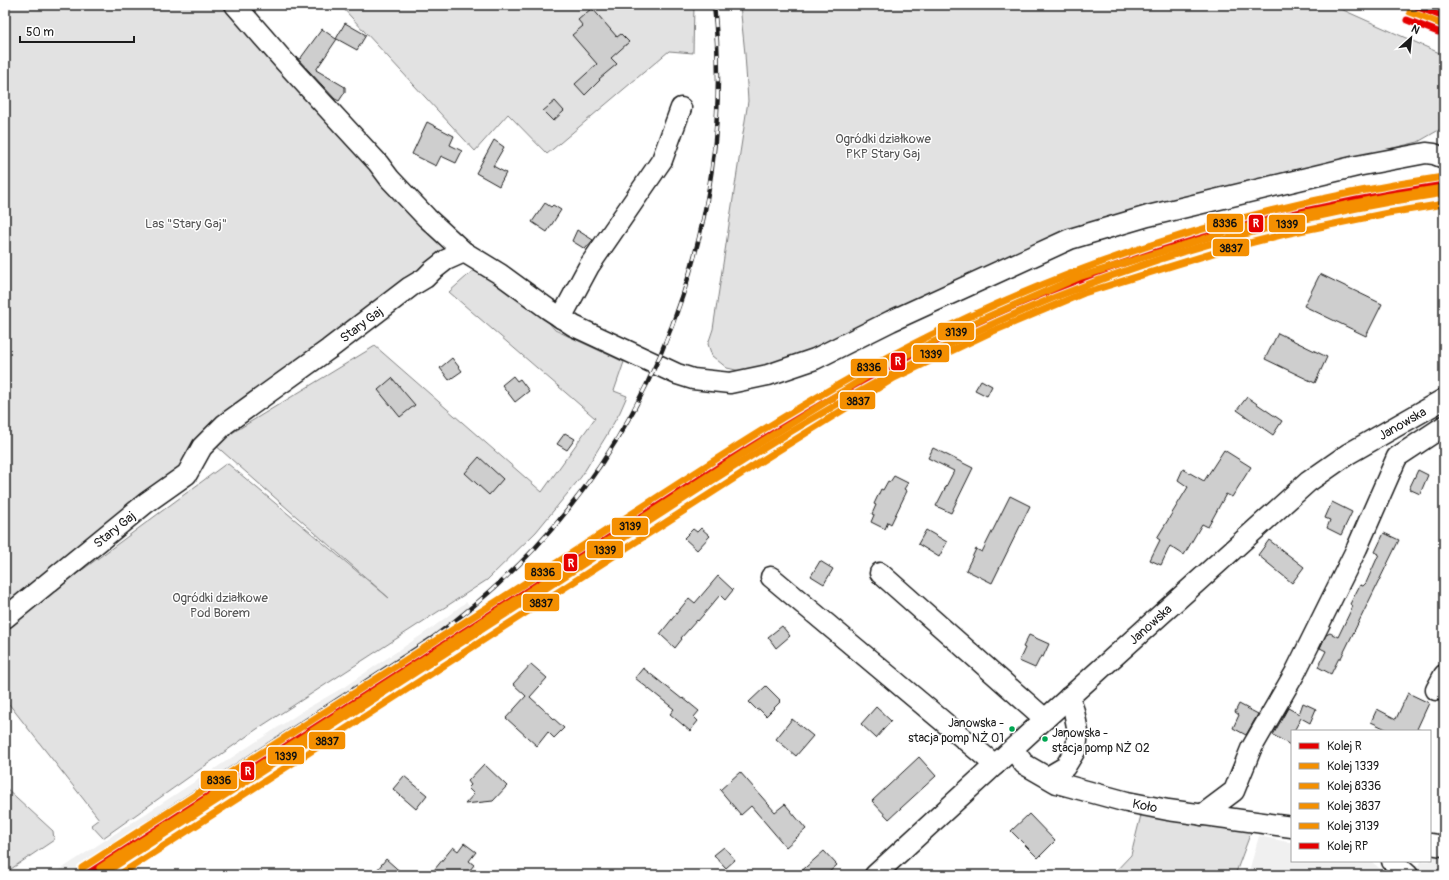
<svg xmlns="http://www.w3.org/2000/svg" width="1449" height="880" font-family="Pangolin,sans-serif">
<style>
.built{fill:#f0f0f0}
.green{fill:#e2e2e2;stroke:#7f7f7f}
.building{fill:#cecece;stroke:#1c1c1c}
.lines{fill:none;stroke-linecap:round;stroke-linejoin:round}
.minor-casing{stroke:#1c1c1c;stroke-width:23}
.minor{stroke:#fff;stroke-width:20}
.rail-casing{stroke:#1c1c1c;stroke-width:4.5}
.rail{stroke:#fff;stroke-width:3;stroke-dasharray:9;stroke-linecap:butt}
.rail-1-casing{stroke:#fff;stroke-width:10}
.rail-2-casing{stroke:#fff;stroke-width:10}
.rail-3-casing{stroke:#fff;stroke-width:10}
.rail-4-casing{stroke:#fff;stroke-width:10}
.rail-5-casing{stroke:#fff;stroke-width:10}
.rail-6-casing{stroke:#fff;stroke-width:10}
.rail-1{stroke:#e50000;stroke-width:7}
.rail-2{stroke:#f48f01;stroke-width:7}
.rail-3{stroke:#f48f01;stroke-width:7}
.rail-4{stroke:#f48f01;stroke-width:7}
.rail-5{stroke:#f48f01;stroke-width:7}
.rail-6{stroke:#e50000;stroke-width:7}
.bus-dot{fill:#00a651;stroke:#fff;stroke-width:1.5}
.labels{text-anchor:middle;stroke-width:3;stroke-linejoin:round;paint-order:stroke}
.bus-label{font-size:12px;fill:#1c1c1c;stroke:#fff;text-anchor:end}
.park-label{font-size:13px;fill:#575757;stroke:#fff}
.street-label{font-size:13px;fill:#1c1c1c;stroke:#fff}
.line-badge{stroke:#fff;stroke-width:1.5}
.badge-label{font-size:11px;text-anchor:middle;font-weight:bold;fill:#fff}
.pale-badge-label{font-size:11px;text-anchor:middle;font-weight:bold;fill:#111}
</style>
<rect width="100%" height="100%" fill="#fff"/>
<filter id="ink" filterUnits="userSpaceOnUse"><feTurbulence type="fractalNoise" baseFrequency=".025" numOctaves="2"/><feDisplacementMap in="SourceGraphic" scale="8" xChannelSelector="R" yChannelSelector="G"/><feConvolveMatrix kernelMatrix="1 2 1 2 8 2 1 2 1" color-interpolation-filters="sRGB"/></filter>
<g filter="url(#ink)">
<g class="built">
<polygon points="1444,176 1444,203 1388,211 1221,251 1152,272 1023,318 950,352 886,384 836,412 748,466 204,818 137,863 116,875 52,875 306,709 344,687 432,628 466,602 478,613 563,555 615,523 658,494 698,470 820,392 883,358 1021,291 1105,258 1234,218 1378,187"/>
<polygon points="1259,836 1292,843 1292,861 1371,861 1387,875 1248,875"/>
<polygon points="1444,852 1444,875 1410,875 1422,861 1430,861 1430,854"/>
</g>
<g class="green">
<polygon points="5,5 239,5 448,247 410,281 184,466 5,610"/>
<polygon points="340,5 694,5 693,53 669,51 547,154 508,114 475,151"/>
<polygon points="740,5 1332,5 1444,55 1444,127 1418,142 1149,207 809,354 749,373 727,368 712,356 708,344 713,329 748,101 745,54"/>
<polygon points="476,268 545,318 555,330 624,362 614,391 627,396 620,412 605,438 581,477 536,532 487,580 257,729 103,838 91,825 99,819 5,699 5,627 227,463 389,598 214,444 375,346 542,492 595,418 449,292"/>
<polygon points="5,787 53,831 54,840 5,873"/>
<polygon points="1142,811 1251,832 1235,875 1112,875 1131,855"/>
</g>
<g class="building">
<polygon points="592,8 617,37 621,34 629,42 611,58 617,64 599,79 600,80 585,95 575,84 597,64 572,35 583,26 578,20"/>
<polygon points="345,23 366,35 357,50 337,39 316,70 345,87 345,92 339,101 335,99 296,57 300,59 322,29 336,39"/>
<polygon points="555,101 564,111 553,121 543,111"/>
<polygon points="427,122 454,136 450,145 462,151 456,163 441,156 436,166 412,154"/>
<polygon points="494,140 504,147 493,166 506,173 499,186 476,173"/>
<polygon points="545,203 551,207 553,205 561,210 547,232 532,222"/>
<polygon points="577,230 593,240 585,249 572,241"/>
<polygon points="1320,274 1382,304 1366,336 1304,306"/>
<polygon points="1278,333 1327,357 1315,383 1265,359"/>
<polygon points="452,358 462,371 449,380 440,368"/>
<polygon points="513,376 517,381 520,379 529,391 515,402 502,385"/>
<polygon points="392,378 415,405 400,417 378,390"/>
<polygon points="981,380 992,386 987,396 975,390"/>
<polygon points="1247,397 1282,421 1273,435 1237,410"/>
<polygon points="565,433 575,439 567,450 557,444"/>
<polygon points="933,448 973,468 951,513 936,506 954,471 928,458"/>
<polygon points="1224,450 1251,467 1232,497 1226,494 1208,527 1202,524 1184,555 1170,546 1161,565 1150,560 1160,540 1157,538 1188,487 1178,480 1183,469 1204,481"/>
<polygon points="479,457 503,479 489,495 465,473"/>
<polygon points="1418,470 1428,475 1420,494 1409,489"/>
<polygon points="894,476 908,483 904,489 907,491 891,524 888,522 885,529 871,522 874,515 872,514 876,505 874,504 881,489 883,490 888,481 890,482"/>
<polygon points="1010,496 1030,506 992,583 966,570 976,549 982,552"/>
<polygon points="1332,502 1352,512 1341,535 1327,528 1330,520 1325,518"/>
<polygon points="701,528 710,536 697,550 684,538 693,529 697,532"/>
<polygon points="926,530 947,542 939,557 918,544"/>
<polygon points="1384,533 1399,540 1341,658 1339,658 1331,674 1318,667 1326,651 1320,648 1326,635 1330,633 1338,637 1353,606 1350,604 1360,585 1363,586 1366,583 1379,554 1375,552"/>
<polygon points="1269,540 1304,567 1292,583 1258,555"/>
<polygon points="820,561 833,569 824,584 811,576"/>
<polygon points="718,576 733,590 725,600 720,595 698,621 697,620 681,638 682,639 675,648 660,634 689,598 695,603"/>
<polygon points="782,626 790,636 776,648 768,637"/>
<polygon points="1029,635 1049,644 1043,657 1041,656 1035,668 1019,661 1025,648 1023,647"/>
<polygon points="531,664 547,678 530,697 564,728 554,738 548,732 537,746 506,718 526,696 513,684"/>
<polygon points="643,668 682,699 683,698 699,711 694,717 698,721 690,731 670,714 674,709 635,678"/>
<polygon points="766,686 781,701 766,716 759,709 757,710 749,702"/>
<polygon points="1408,693 1429,703 1417,729 1422,731 1390,731 1371,722 1377,709 1396,719"/>
<polygon points="1303,703 1316,709 1310,723 1301,718 1294,731 1292,731 1292,746 1273,735 1288,708 1299,714"/>
<polygon points="1239,704 1258,714 1246,735 1233,728 1239,715 1235,712"/>
<polygon points="876,707 891,721 876,738 861,724"/>
<polygon points="792,719 813,736 796,756 776,739"/>
<polygon points="919,757 936,776 889,819 872,801"/>
<polygon points="484,764 507,786 493,801 465,804 474,794 468,788 471,785 468,781"/>
<polygon points="740,772 775,812 785,804 806,829 786,847 751,806 741,815 720,790"/>
<polygon points="404,776 427,795 416,809 393,789"/>
<polygon points="1029,814 1055,841 1038,858 1011,831"/>
<polygon points="464,843 476,852 469,861 474,865 466,875 430,875 453,847 458,851"/>
<polygon points="724,847 735,860 726,868 714,855"/>
<polygon points="824,851 837,865 826,875 797,875"/>
<polygon points="386,859 404,875 373,875"/>
</g>
<g class="lines">
<defs>
<g id="minor">
<polyline points="235,5 284,61 378,163 390,179 427,218 464,252 500,274 548,309 574,326 677,374 693,379 730,383 768,375 815,359 891,321 1070,239 1148,216 1357,166 1426,153 1434,154 1444,158"/>
<polyline points="561,318 589,266 662,160 681,108"/>
<polyline points="880,573 1045,719"/>
<polyline points="771,577 995,765"/>
<polyline points="5,618 146,503 187,474 202,447 225,424 329,349 410,287 425,278 432,271 446,260 464,252"/>
<polyline points="1436,690 1444,675"/>
<polyline points="1013,749 1024,764 1057,783 1127,802 1168,810 1292,827"/>
<polyline points="1048,777 1065,767 1076,749 1078,732 1074,711 1069,697"/>
<polyline points="1202,815 1234,791 1251,749 1295,673 1357,548 1397,457 1444,426"/>
<polyline points="1430,844 1444,846"/>
<polyline points="1392,861 1408,875"/>
<polyline points="875,875 1045,719 1308,482 1348,454 1444,399"/>
</g>
</defs>
<use href="#minor" class="minor-casing"/>
<use href="#minor" class="minor"/>
<defs>
<path id="rail" d="M73 875 149 822 431 639C468 612 503 582 535 548 669 403 735 201 714 5"/>
</defs>
<use href="#rail" class="rail-casing"/>
<use href="#rail" class="rail"/>
<defs>
<g id="rail-1">
<polyline points="1413,5 1444,17"/>
<path d="M86 875C240 776 394 677 547 578 668 500 788 418 916 352 1081 267 1261 212 1444 185"/>
</g>
<g id="rail-2">
<polyline points="1410,12 1441,24"/>
<path d="M101 875C253 777 405 679 557 581 677 504 795 423 922 358 1085 274 1263 220 1444 193"/>
</g>
<path id="rail-3" d="M82 868C236 769 390 670 544 571 665 493 785 410 913 344 1079 259 1259 204 1443 177"/>
<polyline id="rail-4" points="119,875 758,463 894,378 991,332 1084,293 1230,248 1285,234 1388,213 1444,204"/>
<polyline id="rail-5" points="100,868 750,449 887,364 985,318 1079,277 1226,232 1281,218 1385,197 1443,188"/>
<polyline id="rail-6" points="1407,20 1438,32"/>
</defs>
<use href="#rail-1" class="rail-1-casing"/>
<use href="#rail-2" class="rail-2-casing"/>
<use href="#rail-3" class="rail-3-casing"/>
<use href="#rail-4" class="rail-4-casing"/>
<use href="#rail-5" class="rail-5-casing"/>
<use href="#rail-6" class="rail-6-casing"/>
<use href="#rail-1" class="rail-1"/>
<use href="#rail-2" class="rail-2"/>
<use href="#rail-3" class="rail-3"/>
<use href="#rail-4" class="rail-4"/>
<use href="#rail-5" class="rail-5"/>
<use href="#rail-6" class="rail-6"/>
</g>
</g>
<g class="bus-dot">
<circle cx="1012" cy="729" r="3.5"/>
<circle cx="1045" cy="739" r="3.5"/>
</g>
<g class="labels">
<g class="bus-label">
<text x="1004" y="727">Janowska -<tspan x="1004" dy="15">stacja pomp NŻ 01</tspan></text>
<text x="1052" y="737" text-anchor="start">Janowska -<tspan x="1052" dy="15">stacja pomp NŻ 02</tspan></text>
</g>
<g class="park-label">
<text x="883" y="143">Ogródki działkowe<tspan x="883" dy="15">PKP Stary Gaj</tspan></text>
<text x="186" y="228">Las "Stary Gaj"</text>
<text x="220" y="602">Ogródki działkowe<tspan x="220" dy="15">Pod Borem</tspan></text>
</g>
<g class="street-label">
<text transform="translate(361 324) rotate(-37)" y="5">Stary Gaj</text>
<text transform="translate(1402 423) rotate(-30)" y="5">Janowska</text>
<text transform="translate(114 529) rotate(-39)" y="5">Stary Gaj</text>
<text transform="translate(1150 624) rotate(-42)" y="5">Janowska</text>
<text transform="translate(1145 805) rotate(11)" y="5">Koło</text>
</g>
</g>
<g class="line-badge">
<rect x="1206" y="213" width="38" height="20" rx="4" fill="#f48f01"/>
<rect x="1248" y="214" width="16" height="19" rx="4" fill="#e50000"/>
<rect x="1268" y="214" width="38" height="19" rx="4" fill="#f48f01"/>
<rect x="1212" y="238" width="38" height="19" rx="4" fill="#f48f01"/>
<rect x="937" y="322" width="38" height="19" rx="4" fill="#f48f01"/>
<rect x="912" y="344" width="38" height="19" rx="4" fill="#f48f01"/>
<rect x="890" y="352" width="16" height="19" rx="4" fill="#e50000"/>
<rect x="850" y="358" width="38" height="19" rx="4" fill="#f48f01"/>
<rect x="839" y="391" width="37" height="19" rx="4" fill="#f48f01"/>
<rect x="611" y="517" width="38" height="19" rx="4" fill="#f48f01"/>
<rect x="586" y="540" width="38" height="19" rx="4" fill="#f48f01"/>
<rect x="563" y="553" width="15" height="19" rx="4" fill="#e50000"/>
<rect x="524" y="562" width="38" height="19" rx="4" fill="#f48f01"/>
<rect x="522" y="593" width="38" height="19" rx="4" fill="#f48f01"/>
<rect x="308" y="731" width="38" height="19" rx="4" fill="#f48f01"/>
<rect x="267" y="746" width="38" height="19" rx="4" fill="#f48f01"/>
<rect x="240" y="761" width="15" height="20" rx="4" fill="#e50000"/>
<rect x="200" y="770" width="38" height="20" rx="4" fill="#f48f01"/>
</g>
<g class="badge-label">
<text x="1256" y="227">R</text>
<text x="898" y="365">R</text>
<text x="571" y="567">R</text>
<text x="248" y="775">R</text>
</g>
<g class="pale-badge-label">
<text x="1225" y="227">8336</text>
<text x="1287" y="228">1339</text>
<text x="1231" y="252">3837</text>
<text x="956" y="336">3139</text>
<text x="931" y="358">1339</text>
<text x="869" y="371">8336</text>
<text x="858" y="405">3837</text>
<text x="630" y="530">3139</text>
<text x="605" y="554">1339</text>
<text x="543" y="576">8336</text>
<text x="541" y="607">3837</text>
<text x="327" y="745">3837</text>
<text x="286" y="760">1339</text>
<text x="219" y="784">8336</text>
</g>
<rect width="1449" height="880" fill="none" stroke="#fff" stroke-width="20"/>
<rect x="10" y="10" width="1429" height="860" fill="none" stroke="#1c1c1c" stroke-width="1.5" filter="url(#ink)"/>
<rect x="1291" y="730" width="140" height="132" fill="#ffffff" stroke="#a4a4a4"/>
<rect x="1299" y="743" width="20" height="6" fill="#e50000" stroke="#a4a4a4"/>
<text x="1327" y="750" font-size="12" fill="#1c1c1c">Kolej R</text>
<rect x="1299" y="763" width="20" height="6" fill="#f48f01" stroke="#a4a4a4"/>
<text x="1327" y="770" font-size="12" fill="#1c1c1c">Kolej 1339</text>
<rect x="1299" y="783" width="20" height="6" fill="#f48f01" stroke="#a4a4a4"/>
<text x="1327" y="790" font-size="12" fill="#1c1c1c">Kolej 8336</text>
<rect x="1299" y="803" width="20" height="6" fill="#f48f01" stroke="#a4a4a4"/>
<text x="1327" y="810" font-size="12" fill="#1c1c1c">Kolej 3837</text>
<rect x="1299" y="823" width="20" height="6" fill="#f48f01" stroke="#a4a4a4"/>
<text x="1327" y="830" font-size="12" fill="#1c1c1c">Kolej 3139</text>
<rect x="1299" y="843" width="20" height="6" fill="#e50000" stroke="#a4a4a4"/>
<text x="1327" y="850" font-size="12" fill="#1c1c1c">Kolej RP</text>
<g transform="translate(1411 38) rotate(27)" stroke="#ffffff" stroke-width="3" paint-order="stroke">
<path d="M0-3L7 15L0 10L-7 15Z" fill="#1c1c1c"/>
<text y="-6" font-size="11" font-weight="bold" text-anchor="middle" fill="#1c1c1c">N</text>
</g>
<path d="M20 36v6h114v-6" fill="none" stroke="#1c1c1c" stroke-width="2"/>
<text x="26" y="36" font-size="12" fill="#1c1c1c" stroke="#ffffff" stroke-width="3" paint-order="stroke">50 m</text>
</svg>
